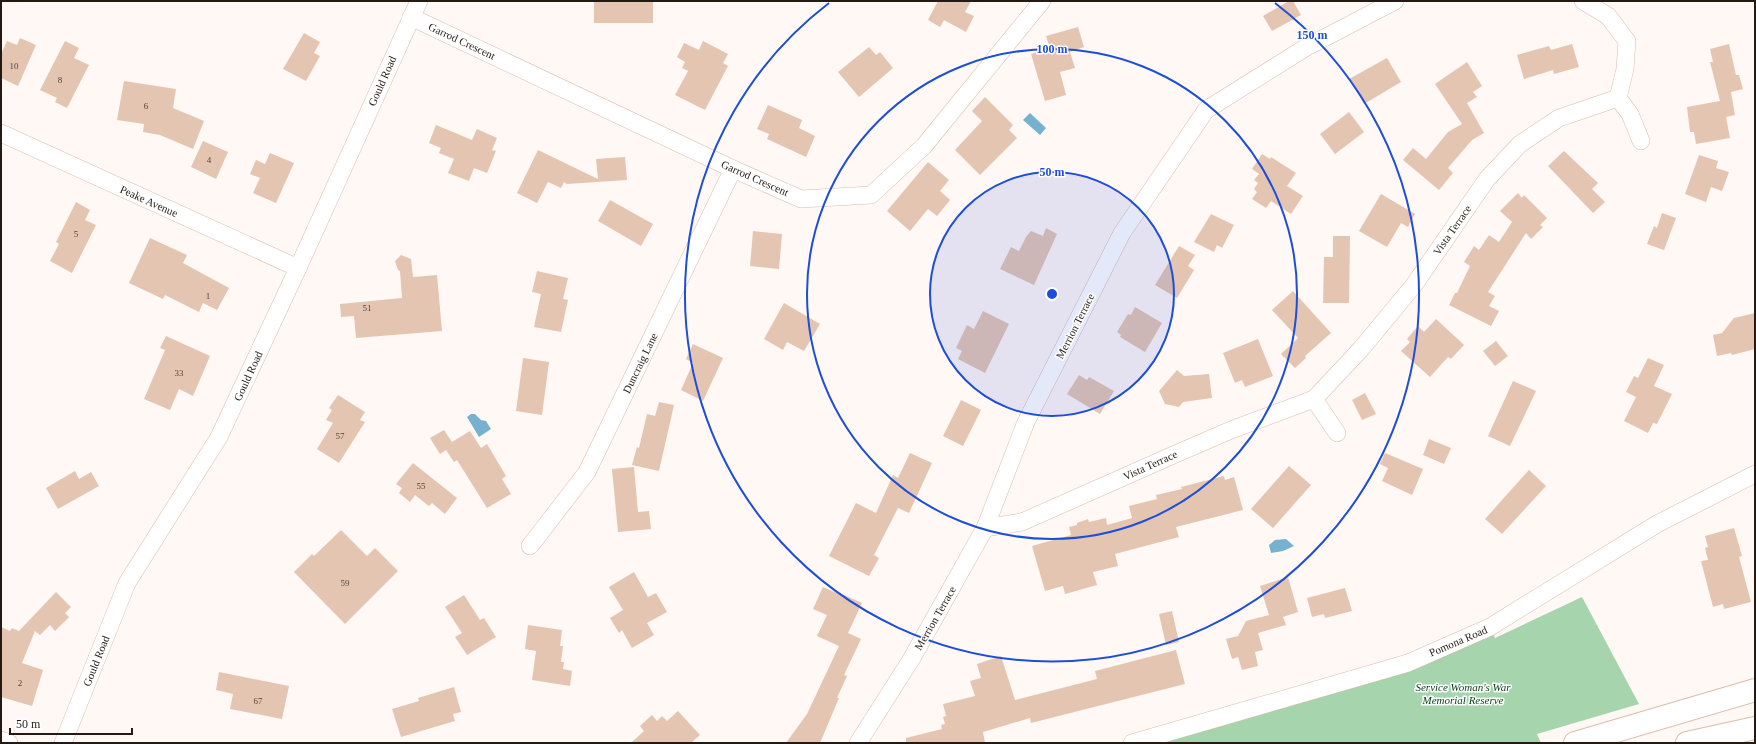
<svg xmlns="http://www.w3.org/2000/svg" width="1756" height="744" font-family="'Times New Roman',serif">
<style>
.green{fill:#a6d4ac}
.water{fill:#76b1d0}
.building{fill:#e4c5b2}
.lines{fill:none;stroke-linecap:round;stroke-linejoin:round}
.minor-casing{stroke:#dcbdab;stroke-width:18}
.motorway-casing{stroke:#dcbdab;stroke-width:24}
.minor{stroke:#fff;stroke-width:17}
.motorway{stroke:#fff;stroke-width:22}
.ring{fill:none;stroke:#1d4ed8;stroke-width:2}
.labels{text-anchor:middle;stroke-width:3;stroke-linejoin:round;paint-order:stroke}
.number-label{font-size:9px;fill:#55453b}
.street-label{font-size:11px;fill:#251a13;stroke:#fff}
.park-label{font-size:11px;font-style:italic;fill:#033c16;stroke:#fff}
.centre{fill:#1d4ed8;stroke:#fff;stroke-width:2}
.ring-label{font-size:12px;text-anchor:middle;font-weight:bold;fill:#1d4ed8;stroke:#fff;stroke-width:3;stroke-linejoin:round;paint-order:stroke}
</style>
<rect width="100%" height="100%" fill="#fff8f4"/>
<polygon class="green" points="1582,597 1639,704 1537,734 1541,743 1132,743 1292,697 1490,627 1495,638"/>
<g class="water">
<polygon points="1030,113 1046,128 1040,135 1023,120"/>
<polygon points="471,414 475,414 481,420 486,421 491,429 479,437 467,417"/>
<polygon points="1286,539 1294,546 1283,551 1271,553 1269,545 1275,540"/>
</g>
<g class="building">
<rect x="594" y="1" width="59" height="22"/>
<polygon points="938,1 971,1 965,12 974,16 966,32 944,20 940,27 928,20"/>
<polygon points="1289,1 1293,1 1301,15 1272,31 1263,16"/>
<polygon points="1078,27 1084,47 1070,52 1075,68 1060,72 1066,95 1045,101 1031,54 1050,48 1046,36"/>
<polygon points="304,33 320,42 314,53 320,56 306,81 283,69"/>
<polygon points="20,38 36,45 18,86 1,78 1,54 7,41 17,45"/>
<polygon points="65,41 79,48 74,58 89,65 67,108 55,102 57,98 40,90"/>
<polygon points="703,41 728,54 723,63 728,66 705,110 675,95 688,71 682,68 685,62 677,57 684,43 699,50"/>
<polygon points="1572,44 1579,67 1554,74 1553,70 1524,79 1517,55 1549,46 1551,50"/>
<polygon points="1729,44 1736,75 1739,75 1743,89 1731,92 1735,115 1726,117 1730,138 1696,144 1694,132 1690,132 1687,107 1720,101 1710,62 1713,62 1710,49"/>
<polygon points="869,47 876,55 880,52 893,68 859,97 838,72"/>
<polygon points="1387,58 1401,82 1364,104 1349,79"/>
<polygon points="1467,62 1482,86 1473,92 1477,97 1467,103 1484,133 1472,140 1448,168 1453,173 1439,190 1403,160 1413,148 1426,159 1448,132 1462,124 1435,84"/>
<polygon points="124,81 176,89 173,108 204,121 193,149 160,135 143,132 144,124 117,120"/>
<polygon points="985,97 1013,125 1009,130 1017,138 980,175 955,150 982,121 972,111"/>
<polygon points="768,105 802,120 799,128 815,136 806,157 767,139 769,134 757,129"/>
<polygon points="1349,112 1364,132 1335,154 1320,134"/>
<polygon points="436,125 472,140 477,129 497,138 492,150 496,151 487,173 474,168 469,181 448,173 454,159 439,153 441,148 429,143"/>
<polygon points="203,141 228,152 216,179 191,167"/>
<polygon points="538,150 598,179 596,159 625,157 627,180 567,184 564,182 561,188 548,182 537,203 517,193"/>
<polygon points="1564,151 1598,183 1592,189 1605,202 1593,213 1548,166"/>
<polygon points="270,153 294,163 276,203 253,193 260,178 250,174 256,160 265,164"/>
<polygon points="1262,154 1270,159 1271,157 1296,173 1287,186 1303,196 1291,214 1271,201 1266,208 1252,199 1257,192 1254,189 1258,183 1254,180 1259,174 1252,169"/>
<polygon points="1699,155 1718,161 1716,168 1729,172 1722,191 1711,187 1706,202 1685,194"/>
<polygon points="928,162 949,180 940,191 950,200 937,216 928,209 910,231 887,211"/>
<polygon points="1518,193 1522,198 1524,195 1547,218 1540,225 1543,227 1531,239 1526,233 1488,292 1495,296 1489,306 1499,311 1491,326 1449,305 1455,293 1457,293 1470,266 1464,262 1474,246 1479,250 1489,235 1499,242 1512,222 1500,211"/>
<polygon points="1381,194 1415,214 1408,227 1401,223 1387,247 1359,231"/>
<polygon points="610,200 653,224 641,246 598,221"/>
<polygon points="76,202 90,210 85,220 96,225 72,273 50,261 59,244 56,242"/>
<polygon points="1662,213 1676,218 1664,250 1647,244 1654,226 1657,228"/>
<polygon points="1211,214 1234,225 1222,248 1217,245 1214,252 1194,242"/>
<polygon points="1046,228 1057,234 1034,285 1000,269 1011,247 1019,251 1026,237 1031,231 1043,236"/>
<polygon points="753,231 782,234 779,269 750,266"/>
<polygon points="1333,236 1350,236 1349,303 1323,303 1324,257 1333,257"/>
<polygon points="150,238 187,255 183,263 229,288 217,310 203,303 199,312 165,295 163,299 129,283"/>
<polygon points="1179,246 1195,255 1188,266 1194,270 1177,298 1155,285"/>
<polygon points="401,255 411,259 413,277 437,275 442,331 356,338 354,316 341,317 340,304 402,298 400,271 398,270 395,261"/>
<polygon points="537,271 568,278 563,299 568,300 561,332 534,327 541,294 532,292"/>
<polygon points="1293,291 1331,333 1305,356 1306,358 1295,368 1281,354 1298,338 1272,310"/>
<polygon points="784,303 820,324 804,351 787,342 783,350 764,339"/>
<polygon points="1135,307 1162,323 1145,352 1120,337 1121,335 1117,332 1128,314 1131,315"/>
<polygon points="983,311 1009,324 985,373 958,359 962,351 956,348 967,325 974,329"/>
<polygon points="1755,313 1755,349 1732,355 1731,353 1717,356 1713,335 1722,333 1734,318"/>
<polygon points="1436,319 1464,345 1451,359 1448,357 1430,377 1401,351 1410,342 1407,339 1418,326 1424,332"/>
<polygon points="166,336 210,356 193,396 179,389 170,410 144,399 165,350 160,348"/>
<polygon points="1258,339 1273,376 1245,387 1242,380 1235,383 1223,353"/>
<polygon points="1496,341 1508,356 1495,366 1483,351"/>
<polygon points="693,344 723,358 703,401 681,390 693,363 686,359"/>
<polygon points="523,358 549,362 542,415 516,411"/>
<polygon points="1648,358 1664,365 1654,386 1672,394 1657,424 1653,423 1648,433 1624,421 1636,397 1626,392 1634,376 1638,378"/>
<polygon points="1177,370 1184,376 1209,374 1212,398 1183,402 1179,407 1165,404 1159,391"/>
<polygon points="1079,375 1087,380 1089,377 1114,391 1100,414 1067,394"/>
<polygon points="1513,381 1536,391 1510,446 1488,436"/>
<polygon points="1365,393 1376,414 1362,420 1352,400"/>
<polygon points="338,395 365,412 360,420 365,422 339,463 317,449 333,423 326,420 332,410 329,408"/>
<polygon points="961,400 981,410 963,446 943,436"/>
<polygon points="659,402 674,405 659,471 632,465 637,447 639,448 647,414 655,416"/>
<polygon points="444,430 452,442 470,431 481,448 487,444 506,476 502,479 511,494 487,508 457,460 454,462 446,450 440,454 430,438"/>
<polygon points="1429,439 1451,448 1444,464 1423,455"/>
<polygon points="910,453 932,463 909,513 898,508 874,555 879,558 869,576 829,556 856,503 876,513 893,475 898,478"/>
<polygon points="1385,453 1423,469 1412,495 1382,481 1388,468 1380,464"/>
<polygon points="413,463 457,498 445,514 432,503 429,506 415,495 410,502 399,493 402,488 396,484"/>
<polygon points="1289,466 1311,485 1273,528 1251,509"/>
<polygon points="634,467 638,512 649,511 651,529 618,532 612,469"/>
<polygon points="1529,470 1546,486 1502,534 1485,519"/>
<polygon points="75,471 79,479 91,472 99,486 58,509 46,488"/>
<polygon points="1224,476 1225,480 1234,477 1243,510 1176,527 1179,537 1115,554 1118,566 1093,572 1097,585 1065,594 1063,586 1045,591 1032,546 1071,535 1069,527 1077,525 1077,523 1088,519 1089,522 1106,518 1107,525 1132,518 1129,506 1157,499 1156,495 1182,489 1181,487"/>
<polygon points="1734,528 1742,556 1739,557 1751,602 1724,609 1723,604 1713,607 1701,561 1708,560 1705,548 1708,547 1705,536"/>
<polygon points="341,530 367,556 375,548 398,571 345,624 294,572 312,554 314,556"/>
<polygon points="634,572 648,597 656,593 667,612 647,623 654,635 632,648 622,630 619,633 610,618 623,610 609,587"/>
<polygon points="1288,577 1298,612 1283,617 1286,625 1258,633 1263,650 1255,652 1258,666 1242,670 1238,657 1232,659 1226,639 1238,636 1246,621 1269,615 1260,586"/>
<polygon points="823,587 843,596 844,595 862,603 848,633 861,639 844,675 847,676 837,698 839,698 820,743 786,743 807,714 839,646 817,636 827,615 813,609"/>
<polygon points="1345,588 1352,611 1325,618 1324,614 1312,617 1307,598"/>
<polygon points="56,592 71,607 65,613 69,617 55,631 50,625 40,635 35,631 22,663 43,670 32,706 1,697 1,627 10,631 12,628 19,631"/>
<polygon points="464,595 480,620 484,618 496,637 467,655 455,637 462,633 445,607"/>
<polygon points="1172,611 1179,642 1166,645 1159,614"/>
<polygon points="528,625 562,630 560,646 563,646 561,662 564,662 563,669 572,671 570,686 532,680 536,651 525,649"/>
<polygon points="1176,650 1185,684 1031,723 1030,718 983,732 985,743 906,743 906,738 942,729 941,725 945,724 943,717 946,716 943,704 975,696 970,681 981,678 977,664 1001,656 1015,700 1097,679 1095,671"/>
<polygon points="219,672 289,686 282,719 230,709 233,694 216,690"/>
<polygon points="454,687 461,712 453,714 455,721 401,737 392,709 419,701 418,698"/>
<polygon points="678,711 700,735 691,743 631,743 644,731 640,726 652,715 657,721 662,716 667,721"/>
</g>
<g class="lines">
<defs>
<g id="minor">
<polyline points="1583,1 1608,16 1627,41 1625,69 1618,98 1630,114 1641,141"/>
<polyline points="411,17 733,169 801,199 871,195 924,146 1042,1"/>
<polyline points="1,133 298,268"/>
<polyline points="1314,399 1337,433"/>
<polyline points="985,528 1022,522 1171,456 1231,430 1314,399 1361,349 1414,285 1487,179 1520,144 1559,118 1618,98"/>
<polyline points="530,546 587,472 733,169"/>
<polyline points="1,740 9,743"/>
<polyline points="63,743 127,583 219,437 298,268 419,1"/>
<polyline points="858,743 912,658 985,528 1026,422 1122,233 1206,110 1305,48 1395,1"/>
<polyline points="1132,743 1408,663 1490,627 1657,524 1755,474"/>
</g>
<g id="motorway">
<polyline points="1575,743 1755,690"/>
<polyline points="1687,743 1755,728"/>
</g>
</defs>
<use href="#minor" class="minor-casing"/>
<use href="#motorway" class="motorway-casing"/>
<use href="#minor" class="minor"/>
<use href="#motorway" class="motorway"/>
</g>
<circle cx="1052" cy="294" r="122" fill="#1d4ed8" fill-opacity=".12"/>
<g class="ring">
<circle cx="1052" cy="294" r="122"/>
<circle cx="1052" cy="294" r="245"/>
<path d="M1275 3A367 367 0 1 1 829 3"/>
</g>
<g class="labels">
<g class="number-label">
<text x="14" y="69">10</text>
<text x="60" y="83">8</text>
<text x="146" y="109">6</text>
<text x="209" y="163">4</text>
<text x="76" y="237">5</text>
<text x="208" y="299">1</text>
<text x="367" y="311">51</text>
<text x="179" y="376">33</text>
<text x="340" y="439">57</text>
<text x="421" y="489">55</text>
<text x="345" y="586">59</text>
<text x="20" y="686">2</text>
<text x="258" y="704">67</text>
</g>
<g class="street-label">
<text transform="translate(462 41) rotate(25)" y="4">Garrod Crescent</text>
<text transform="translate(382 81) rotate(-66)" y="4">Gould Road</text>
<text transform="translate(755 178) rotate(24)" y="4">Garrod Crescent</text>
<text transform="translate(149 201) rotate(24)" y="4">Peake Avenue</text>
<text transform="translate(1452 230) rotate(-55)" y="4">Vista Terrace</text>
<text transform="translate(1075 326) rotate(-63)" y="4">Merrion Terrace</text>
<text transform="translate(640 363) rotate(-64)" y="4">Duncraig Lane</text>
<text transform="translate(248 376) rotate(-65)" y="4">Gould Road</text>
<text transform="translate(1150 465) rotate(-24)" y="4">Vista Terrace</text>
<text transform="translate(935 618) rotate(-60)" y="4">Merrion Terrace</text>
<text transform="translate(1458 641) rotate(-23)" y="4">Pomona Road</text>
<text transform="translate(96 661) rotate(-68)" y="4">Gould Road</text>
</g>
<g class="park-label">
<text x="1463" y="691">Service Woman's War<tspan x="1463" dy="13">Memorial Reserve</tspan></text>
</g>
</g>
<circle cx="1052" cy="294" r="6" class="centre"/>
<g class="ring-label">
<text x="1312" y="39">150 m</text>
<text x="1052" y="53">100 m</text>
<text x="1052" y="176">50 m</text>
</g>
<rect width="1756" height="744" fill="none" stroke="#251a13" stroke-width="4"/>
<path d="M10 728v6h122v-6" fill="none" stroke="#251a13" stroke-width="2"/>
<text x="16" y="728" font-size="12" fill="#251a13" stroke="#ffffff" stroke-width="3" paint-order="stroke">50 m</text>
</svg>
